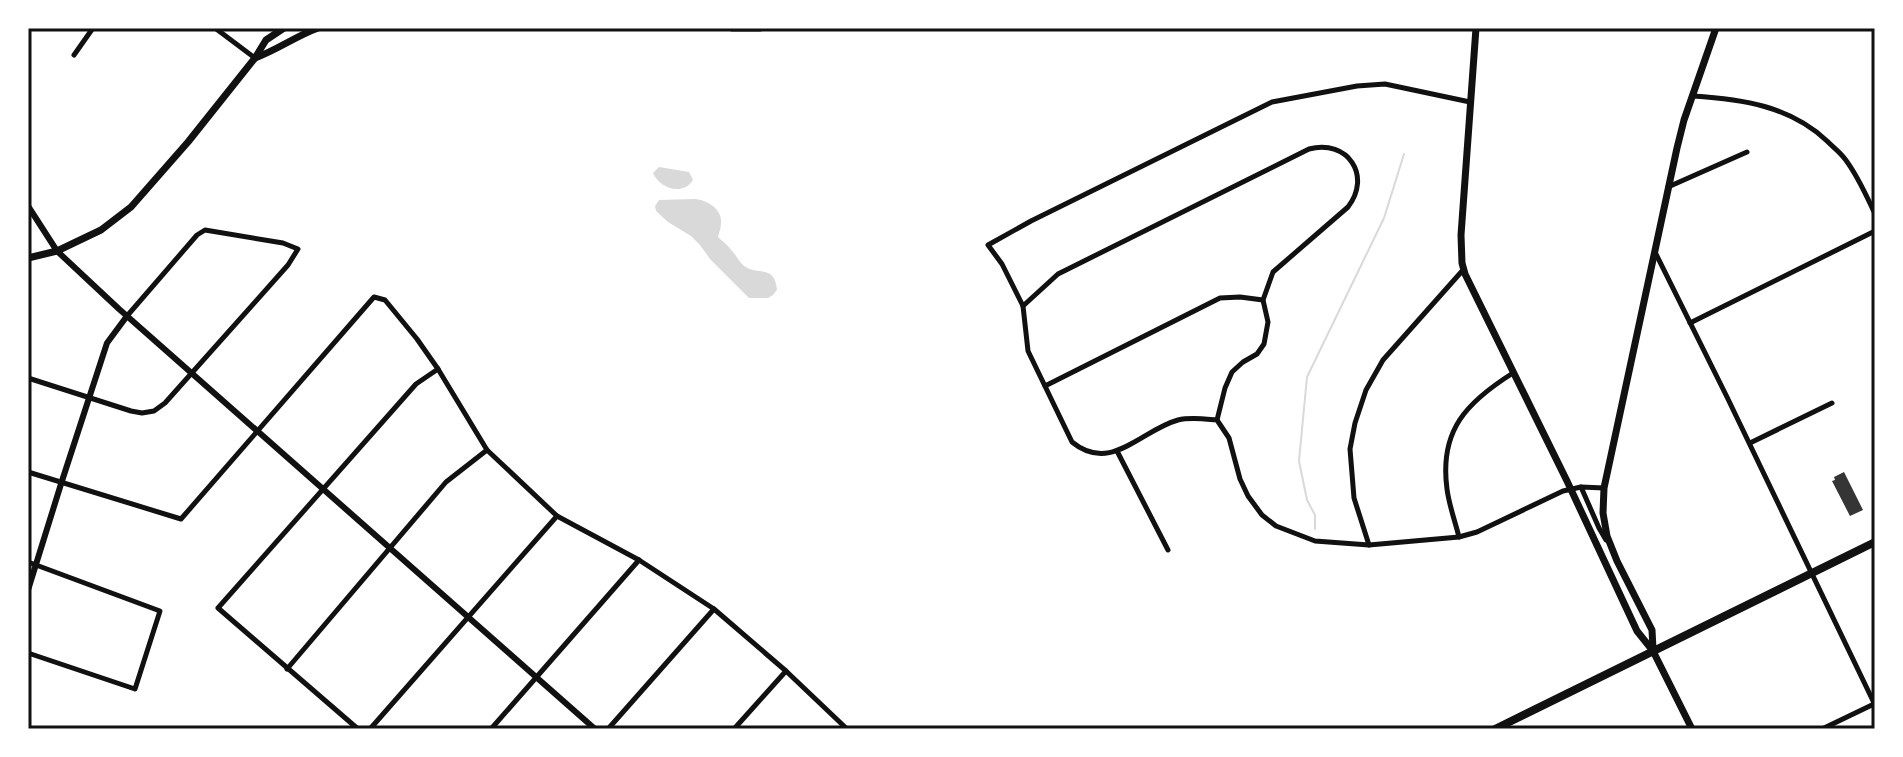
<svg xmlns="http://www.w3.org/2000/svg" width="1903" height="757" font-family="Ubuntu,sans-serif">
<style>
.water{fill:#d9d9d9}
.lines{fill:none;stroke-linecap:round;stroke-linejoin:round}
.stream{stroke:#d9d9d9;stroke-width:2}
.building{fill:#353535}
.minor{stroke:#111;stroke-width:5}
.tertiary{stroke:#111;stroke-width:6}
.secondary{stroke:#111;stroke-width:7}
.primary{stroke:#111;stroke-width:8}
.neatline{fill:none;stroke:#111;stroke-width:3}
</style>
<rect width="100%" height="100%" fill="#fff"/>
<g class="water">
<path d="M659 167 689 172 693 180C683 196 660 189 653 173Z"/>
<path d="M695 199C707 200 723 209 721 224 721 228 719 232 718 237 723 242 728 245 732 251 737 256 739 262 744 266 758 276 775 264 777 290L773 295 768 298H749L710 259 700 245 691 236 668 222 656 211 655 206 659 200Z"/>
</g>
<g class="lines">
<polyline class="stream" points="1315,529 1315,515 1307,500 1299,461 1307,377 1384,218 1404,154"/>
</g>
<polygon class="building" points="1844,472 1863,510 1850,516 1832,481 1835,480 1834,477"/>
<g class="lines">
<g class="minor">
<polyline points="215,28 255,58"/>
<polyline points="74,55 93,28"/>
<path d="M1693 96C1742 99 1790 106 1827 141 1833 147 1840 152 1845 159 1858 176 1866 195 1875 214"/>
<path d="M1470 102 1385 84 1357 86 1272 102 1031 221 988 245 1002 264 1023 306 1028 351 1072 442C1111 474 1141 430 1178 420 1191 417 1204 419 1217 420L1229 438 1240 479 1248 496 1262 515 1276 526 1315 541 1369 545 1459 537 1477 532 1563 491 1581 487 1604 488"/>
<polyline points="1668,187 1747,152"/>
<polyline points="1655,252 1727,397 1875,705"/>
<path d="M1023 306 1058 274 1309 149C1348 139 1372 176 1348 207L1273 272 1263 300 1268 322 1264 344 1257 354 1243 362 1232 372 1225 388 1217 420"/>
<polyline points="1690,323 1875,231"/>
<polyline points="28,378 131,411 142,413 154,411 165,403 288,265 298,249 283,243 205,230 197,235 127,316"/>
<polyline points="1045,386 1220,298 1240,297 1263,300"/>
<polyline points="1750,443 1832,403"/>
<polyline points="1117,451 1168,550"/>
<polyline points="28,472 181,519 374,297 385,300 417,339 438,369 487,450 557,516 639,560 714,609 786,671 847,729"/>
<polyline points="1581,487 1599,528 1606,540"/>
<path d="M1459 537C1455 521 1449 505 1447 489 1439 430 1467 402 1513 373"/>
<polyline points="1369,545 1354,498 1350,449 1355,423 1366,390 1383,360 1463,270"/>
<polyline points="28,562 160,611 135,689 28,653"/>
<polyline points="287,669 446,482 487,450"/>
<polyline points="358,729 218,608 416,384 438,369"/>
<polyline points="370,729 557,516"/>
<polyline points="491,729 639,560"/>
<polyline points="608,729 714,609"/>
<polyline points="734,729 786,671"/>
<polyline points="1822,729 1874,704"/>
</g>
<g class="tertiary">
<polyline points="28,206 57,251 119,309 595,729"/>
<polyline points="28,590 61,484 107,343 127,316"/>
</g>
<g class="secondary">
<polyline points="732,28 760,28"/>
<polyline points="1476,28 1461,235 1462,263 1465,274 1567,481 1637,631 1653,651 1692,729"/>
<path d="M255 58C277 50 296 36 318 28"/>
<polyline points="28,258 57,251 101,230 131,207 188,142 255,58 266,40 284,28"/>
<polyline points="1653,649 1652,630 1617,561 1607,536 1603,513 1604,488 1677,148 1684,120 1716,28"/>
</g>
<polyline class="primary" points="1495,729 1875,542"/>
</g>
<rect width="1903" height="757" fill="none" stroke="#ffffff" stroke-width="60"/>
<rect x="30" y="30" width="1843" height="697" class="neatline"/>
</svg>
